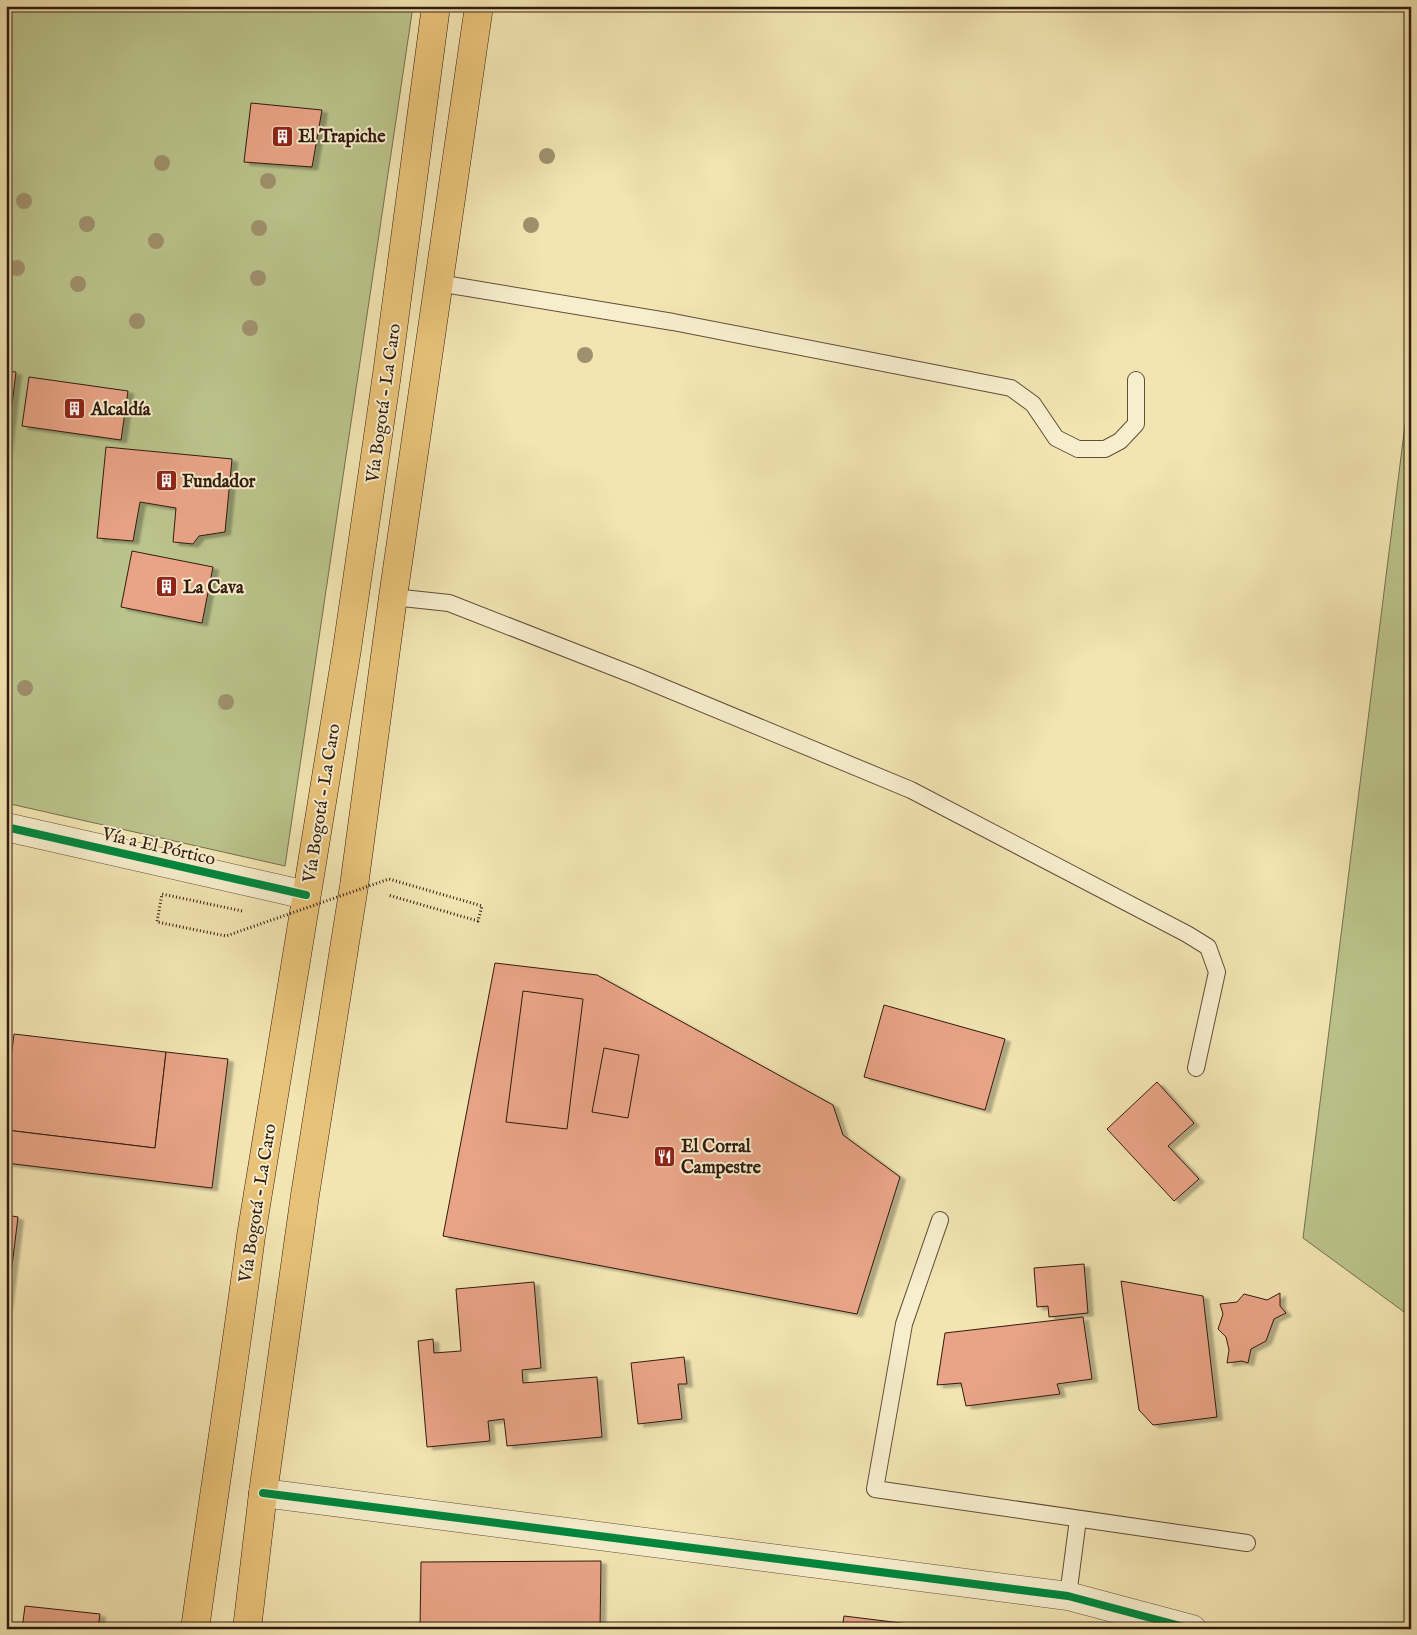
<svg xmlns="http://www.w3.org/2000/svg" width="1417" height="1635" font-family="'IM FELL English',serif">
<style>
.green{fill:#bbc48c;stroke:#766f4e}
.building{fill:#e9a487;stroke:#321a10;filter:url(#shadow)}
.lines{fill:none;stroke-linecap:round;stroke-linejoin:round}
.service-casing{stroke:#624d38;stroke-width:18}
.minor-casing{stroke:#624d38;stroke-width:29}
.primary-casing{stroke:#321a10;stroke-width:29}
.service{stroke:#f7eecd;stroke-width:16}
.minor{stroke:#f7eecd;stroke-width:28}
.primary{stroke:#e9c279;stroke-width:28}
.path-bridge{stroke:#321a10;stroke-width:3;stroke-dasharray:1 2.5;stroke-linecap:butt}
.cycleway-casing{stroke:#f7eecd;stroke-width:11}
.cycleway{stroke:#00873e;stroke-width:8}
.tree{fill:#9f916d}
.labels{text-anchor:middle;stroke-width:4;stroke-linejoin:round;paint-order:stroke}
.poi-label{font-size:18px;font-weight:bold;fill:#321a10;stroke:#f7eecd;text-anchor:start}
.street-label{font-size:18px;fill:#321a10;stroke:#f7eecd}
</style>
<defs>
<filter id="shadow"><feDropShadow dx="5.5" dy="3" stdDeviation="1" flood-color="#0004"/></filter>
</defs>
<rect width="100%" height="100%" fill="#f2e5b2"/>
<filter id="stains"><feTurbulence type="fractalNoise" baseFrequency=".004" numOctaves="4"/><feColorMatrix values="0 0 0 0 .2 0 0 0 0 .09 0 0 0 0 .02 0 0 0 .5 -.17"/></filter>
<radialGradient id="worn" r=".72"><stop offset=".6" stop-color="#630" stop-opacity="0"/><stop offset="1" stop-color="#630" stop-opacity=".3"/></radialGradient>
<g class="green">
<polygon points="6,6 413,6 285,866 6,803"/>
<polygon points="1411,377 1411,1317 1303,1238"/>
</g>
<g class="building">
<polygon points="251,103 322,110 312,167 244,162"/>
<polygon points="6,371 16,372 6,454"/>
<polygon points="29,377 128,391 121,440 22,426"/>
<polygon points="106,447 232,459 225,532 199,536 193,544 173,542 176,508 140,502 133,541 97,538"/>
<polygon points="132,551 213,567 202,623 121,607"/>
<polygon points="495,963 597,975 833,1105 843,1135 900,1177 857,1314 443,1236"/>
<polygon points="523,991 583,999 567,1129 506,1122"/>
<polygon points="884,1005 1005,1039 985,1110 864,1077"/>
<polygon points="14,1034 166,1052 155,1148 6,1130 6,1101"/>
<polygon points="604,1048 639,1055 628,1118 592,1112"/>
<polygon points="166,1052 228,1059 212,1188 6,1163 6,1130 155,1148"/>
<polygon points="1157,1082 1194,1123 1168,1146 1199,1179 1174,1201 1107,1129"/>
<polygon points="6,1215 18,1217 7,1307 6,1307"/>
<polygon points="1084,1264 1088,1313 1049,1317 1048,1306 1037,1307 1034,1268"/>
<polygon points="1121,1281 1203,1296 1217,1417 1153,1425 1139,1410"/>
<polygon points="534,1282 541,1368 522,1370 523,1383 597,1377 602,1437 507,1446 504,1419 488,1421 490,1441 427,1447 418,1341 433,1339 434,1353 461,1351 456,1289"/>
<polygon points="1280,1293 1280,1306 1286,1313 1274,1319 1266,1341 1251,1349 1248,1363 1242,1361 1227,1363 1229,1350 1226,1337 1218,1329 1223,1314 1220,1304 1237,1302 1244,1294 1267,1300"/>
<polygon points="1083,1317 1092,1379 1057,1384 1060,1394 966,1406 961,1383 937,1385 945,1333"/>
<polygon points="684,1357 687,1384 678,1384 682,1419 638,1424 631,1363"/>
<polygon points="601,1561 600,1629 420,1629 421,1562"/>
<polygon points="25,1606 100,1614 98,1629 22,1629"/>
<polygon points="844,1616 926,1626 926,1629 842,1629"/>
</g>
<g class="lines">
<defs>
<g id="service">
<polyline points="438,283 673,322 1011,388 1033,404 1056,438 1078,449 1105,449 1120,441 1136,424 1136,380"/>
<polyline points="393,597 449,603 636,676 911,790 1187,934 1208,947 1217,972 1196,1068"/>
<polyline points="940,1220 904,1324 875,1489 1247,1543"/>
<polyline points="1068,1596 1078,1519"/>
</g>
<g id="minor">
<polyline points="6,827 306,895"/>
<polyline points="263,1493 1068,1596 1192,1629"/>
</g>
<g id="primary">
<path d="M195 1629C213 1498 234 1367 251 1236L347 649 387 374 436 6"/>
<polyline points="247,1629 263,1493 305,1195 354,886 393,597 479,6"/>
</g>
</defs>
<use href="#service" class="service-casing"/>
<use href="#minor" class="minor-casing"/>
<use href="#primary" class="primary-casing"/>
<use href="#service" class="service"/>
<use href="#minor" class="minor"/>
<use href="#primary" class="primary"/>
<polyline class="path-bridge" points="242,911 162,894 157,922 226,936 389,879 482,906 478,921 388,895"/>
<defs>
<g id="cycleway">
<polyline points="6,827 306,895"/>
<polyline points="263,1493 1068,1596 1192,1629"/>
</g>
</defs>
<use href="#cycleway" class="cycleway-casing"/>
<use href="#cycleway" class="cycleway"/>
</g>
<g class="tree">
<circle cx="547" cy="156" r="8"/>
<circle cx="162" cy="163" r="8"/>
<circle cx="268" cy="181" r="8"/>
<circle cx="24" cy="201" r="8"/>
<circle cx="87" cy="224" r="8"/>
<circle cx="531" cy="225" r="8"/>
<circle cx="259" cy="228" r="8"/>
<circle cx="156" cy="241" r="8"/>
<circle cx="17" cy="268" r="8"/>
<circle cx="258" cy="278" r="8"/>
<circle cx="78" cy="284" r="8"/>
<circle cx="137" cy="321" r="8"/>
<circle cx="250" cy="328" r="8"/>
<circle cx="585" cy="355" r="8"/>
<circle cx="25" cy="688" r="8"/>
<circle cx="226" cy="702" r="8"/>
</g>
<defs>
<symbol id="building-square" viewBox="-11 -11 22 22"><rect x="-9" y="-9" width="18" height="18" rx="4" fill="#8f2418" stroke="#f7eecd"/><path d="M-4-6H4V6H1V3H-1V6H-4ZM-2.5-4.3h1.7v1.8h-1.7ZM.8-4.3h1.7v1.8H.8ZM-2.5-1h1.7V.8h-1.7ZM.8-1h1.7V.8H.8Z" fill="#fff"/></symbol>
<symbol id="restaurant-square" viewBox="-11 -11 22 22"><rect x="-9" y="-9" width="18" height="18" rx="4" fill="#8f2418" stroke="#f7eecd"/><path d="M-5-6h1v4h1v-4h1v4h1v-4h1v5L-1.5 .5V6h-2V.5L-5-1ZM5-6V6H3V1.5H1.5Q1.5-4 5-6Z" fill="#fff"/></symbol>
</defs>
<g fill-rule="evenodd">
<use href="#building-square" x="270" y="124" width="25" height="25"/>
<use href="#building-square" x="62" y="396" width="25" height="25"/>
<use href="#building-square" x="154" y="468" width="25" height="25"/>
<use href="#building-square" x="154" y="574" width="25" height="25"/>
<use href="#restaurant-square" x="652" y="1144" width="25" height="25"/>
</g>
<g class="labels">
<g class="poi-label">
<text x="298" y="142">El Trapiche</text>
<text x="91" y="415">Alcaldía</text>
<text x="182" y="487">Fundador</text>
<text x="183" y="593">La Cava</text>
<text x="681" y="1152">El Corral<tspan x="681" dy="21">Campestre</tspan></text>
</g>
<g class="street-label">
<text transform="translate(383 403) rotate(-82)" y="6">Vía Bogotá - La Caro</text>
<text transform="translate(321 803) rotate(-81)" y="6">Vía Bogotá - La Caro</text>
<text transform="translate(159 846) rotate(13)" y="6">Vía a El Pórtico</text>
<text transform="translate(257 1203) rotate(-81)" y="6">Vía Bogotá - La Caro</text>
</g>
</g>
<rect width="1417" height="1635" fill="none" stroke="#f2e5b2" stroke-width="25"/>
<rect x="8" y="8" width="1402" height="1620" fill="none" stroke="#321a10" stroke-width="2.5"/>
<rect x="12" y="12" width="1392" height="1610" fill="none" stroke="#321a10"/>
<rect width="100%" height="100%" filter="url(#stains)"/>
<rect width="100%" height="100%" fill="url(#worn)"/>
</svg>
